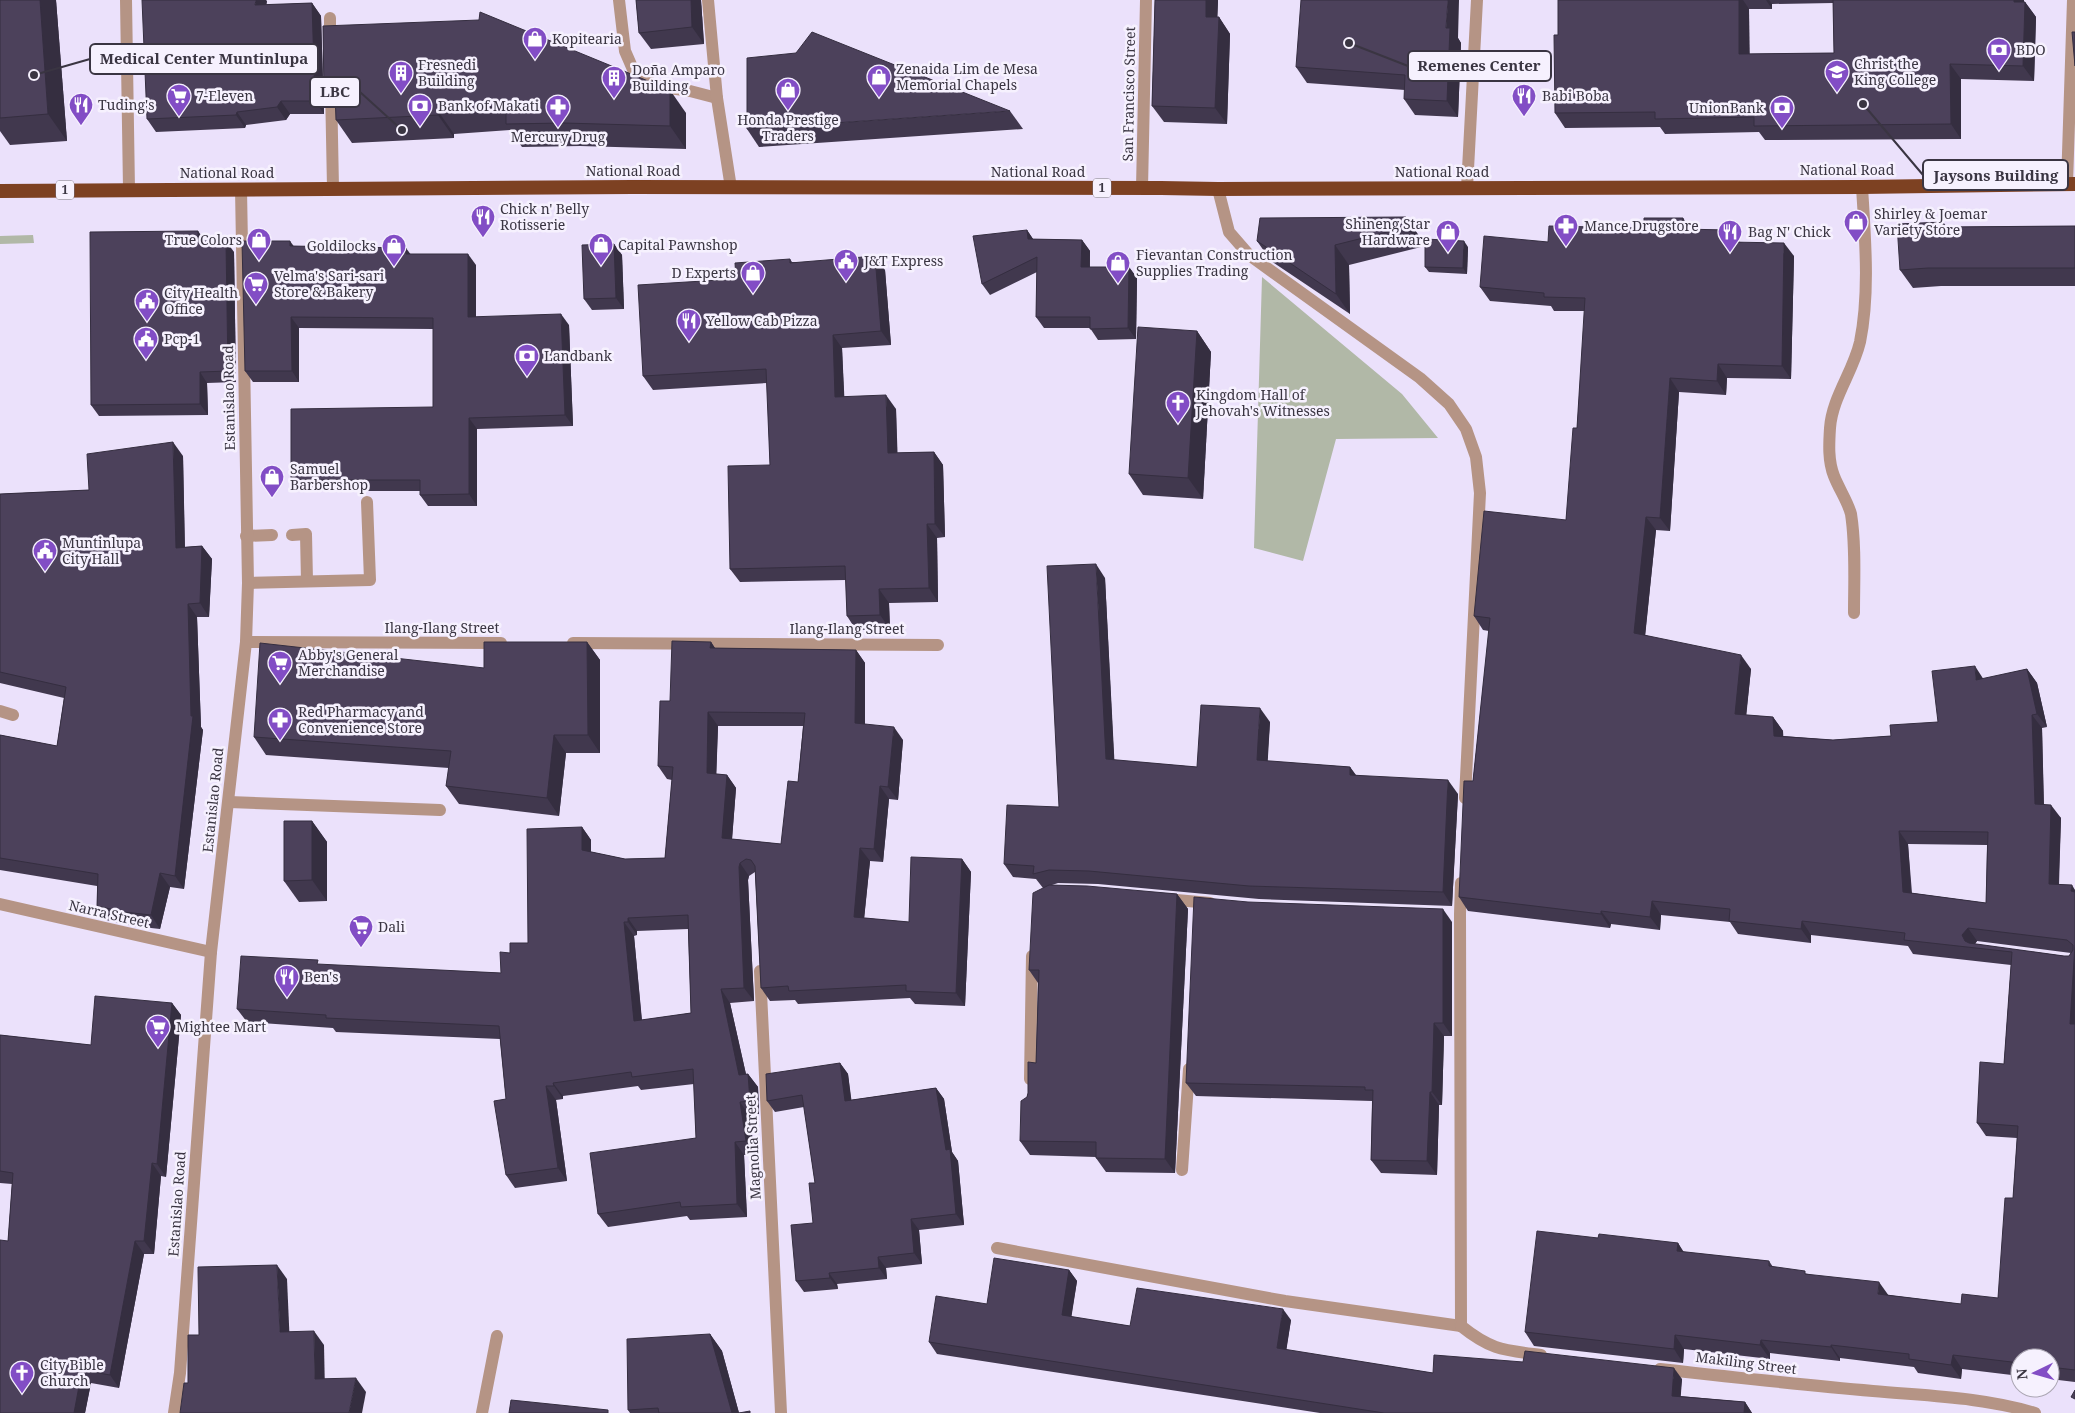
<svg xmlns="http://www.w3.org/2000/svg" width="2075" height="1413" font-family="'Noto Serif',serif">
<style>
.green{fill:#b1b8a7}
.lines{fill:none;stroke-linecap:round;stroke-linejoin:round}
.service{stroke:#b59485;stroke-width:12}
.minor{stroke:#b59485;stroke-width:12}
.tertiary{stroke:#b59485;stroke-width:12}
.trunk{stroke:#7d4122;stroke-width:14}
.wall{fill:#41384e;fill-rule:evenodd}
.shaded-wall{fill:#352e40}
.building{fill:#4c415b;stroke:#352e40;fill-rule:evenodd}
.labels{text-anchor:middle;stroke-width:5;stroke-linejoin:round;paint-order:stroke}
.shield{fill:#f6f1fe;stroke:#726d7a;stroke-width:1}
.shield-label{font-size:12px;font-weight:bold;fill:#3a3542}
.poi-label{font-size:14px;fill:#3a3542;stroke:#f6f1fe;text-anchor:start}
.street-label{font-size:14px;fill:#3a3542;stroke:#f6f1fe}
.leader{fill:none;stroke:#3a3542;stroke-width:2}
.callout-dot{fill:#3a3542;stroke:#f6f1fe;stroke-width:2}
.callout{fill:#f6f1fe;stroke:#3a3542;stroke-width:2}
.callout-label{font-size:15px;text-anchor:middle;font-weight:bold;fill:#3a3542}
</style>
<rect width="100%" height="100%" fill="#ebe1fb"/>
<g class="green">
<polygon points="33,235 34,243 0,244 0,236"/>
<polygon points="1262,277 1402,394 1438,438 1336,439 1303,561 1254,548"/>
</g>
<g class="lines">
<g class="service">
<polyline points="330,18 330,43"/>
<polyline points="331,86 333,188"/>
<polyline points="1467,188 1477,0"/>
<polyline points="292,535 306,534 307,581"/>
<polyline points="246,536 272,535"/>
<polyline points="248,583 370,580 367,502"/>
<polyline points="0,711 13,715"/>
<polyline points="229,802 440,810"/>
</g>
<g class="minor">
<polyline points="619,0 625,51 635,74 656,86 690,91 717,98"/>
<polyline points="708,0 717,98 731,188"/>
<polyline points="2067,184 2073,0"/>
<polyline points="1142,188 1146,0"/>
<polyline points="1218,189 1229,232 1249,255 1420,378 1449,404 1466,429 1476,457 1480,493 1465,798"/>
<path d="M1854 613C1854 581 1856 546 1851 514 1848 502 1839 489 1834 476 1828 461 1829 444 1830 428 1832 398 1853 372 1860 342 1870 293 1865 237 1862 187"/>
<polyline points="246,642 501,643"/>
<polyline points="573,643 938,645"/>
<polyline points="1165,899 1210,903"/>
<polyline points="0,904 211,952"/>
<polyline points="760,971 781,1413"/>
<polyline points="1030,1079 1032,956"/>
<polyline points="1182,1170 1189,1069"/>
<polyline points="997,1248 1285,1301 1461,1326"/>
<polyline points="1461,1326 1460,914 1461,883"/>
<path d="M1461 1326C1491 1350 1503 1350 1541 1355"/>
<path d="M1660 1369C1731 1377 1802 1385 1873 1391 1927 1396 1983 1397 2035 1413"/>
<polyline points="482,1413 497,1336"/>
</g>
<g class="tertiary">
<polyline points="126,0 129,189"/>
<polyline points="174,1413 180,1373 211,952 246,642 248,583 241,189"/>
</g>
<polyline class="trunk" points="0,191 633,187 1161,188 1218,189 1862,187 2075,184"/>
</g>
<g class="wall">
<polygon points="0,0 56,0 67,141 10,145 0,131"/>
<polygon points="636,0 701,0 704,44 651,49 639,33"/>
<polygon points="1155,0 1218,0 1217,17 1219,17 1230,34 1227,124 1164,122 1152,106"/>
<path d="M1558 0H2024V2H2025L2036 17 2034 81 1961 79V139L1765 140 1759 132 1665 134 1660 127 1565 128 1555 113 1558 35ZM1833 3 1834 53 1749 54V9H1772V4Z"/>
<polygon points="267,1 266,5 312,3 321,16 324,114 290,114 286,120 246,125 245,128 156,132 147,119"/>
<polygon points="323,26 686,113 686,149 580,146 522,147 510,130 454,134 454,138 352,143 336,120 336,109 324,92"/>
<polygon points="1458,38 1461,43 1458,117 1415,115 1404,99 1405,90 1307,83 1296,67"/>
<polygon points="1010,111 1023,129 759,147 747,129"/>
<polygon points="1406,217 1419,236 1421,247 1349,265 1350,314 1271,261 1257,241"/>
<path d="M1683 218 1690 229 1794 256 1791 379 1727 378 1726 395 1679 392 1670 531 1656 530 1645 635 1751 669 1746 715 1773 717 1783 731V736L1833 740 1891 736 1938 722 1984 679 2027 669 2037 683 2047 727 2042 728 2044 804 2061 818 2059 885 2075 890V1382L2050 1379V1358H2020V1376L1962 1369 1961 1379 1918 1373 1914 1367 1840 1358V1361L1770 1353V1359L1684 1349 1683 1363 1534 1346 1525 1332 1598 1238 1678 1243 1683 1252 1769 1261 1773 1267 1808 1274 1888 1295 1961 1304 1998 1298 2013 1198 2017 1138 1986 1136 1977 1123 2004 1064 2011 965 1913 954 1908 946 1811 935V943L1738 934 1730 922 1661 915 1660 930 1611 924 1610 928 1468 911 1459 897 1473 781 1489 631 1483 630 1474 616 1566 520 1577 428 1585 311H1554L1551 306 1490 301 1480 287 1548 242 1644 228ZM1908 844 1987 845 1986 903 1912 893ZM1977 941 2071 953 2069 956H2064L1975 944Z"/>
<polygon points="1943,222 1947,227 2075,226 2075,286 1941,286 1913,288 1900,270"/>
<polygon points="1027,230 1033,239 1082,240 1090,251 1090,267 1129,267 1137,278 1136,339 1098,340 1090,328 1044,328 1036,317 1037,272 990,295 982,284"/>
<polygon points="205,241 234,252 236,382 207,383 208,415 99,416 91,405"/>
<polygon points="614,244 622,255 624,309 592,310 584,299"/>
<polygon points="294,246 411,254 476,265 476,317 569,325 573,426 477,429 477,506 428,506 420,495 420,491 299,491 291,480 433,407 433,329 299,328 299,382 253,382 245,371"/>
<polygon points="1468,247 1467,274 1429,272 1425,267"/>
<polygon points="790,259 792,262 885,270 891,345 842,348 844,397 896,409 897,453 934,452 943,465 945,537 937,538 938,602 889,603 890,629 856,630 847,616 846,580 740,582 730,569 770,465 767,383 653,390 643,376 736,279"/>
<polygon points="1197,331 1211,352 1203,499 1143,495 1129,474"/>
<polygon points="183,456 185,547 202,546 212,559 209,617 197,617 201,727 203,730 184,889 170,887 160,929 133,926 106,920 97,906 97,886 0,870 0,735 57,746 64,698 0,683 0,494 89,490"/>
<polygon points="1105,578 1114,760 1197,767 1270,722 1267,761 1350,767 1356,775 1458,794 1452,906 1259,899 1098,884 1058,883 1052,885 1177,894 1188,909 1175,1173 1106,1172 1096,1158 1096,1157 1030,1155 1020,1141 1027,1097 1036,1063 1038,983 1029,970 1043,888 1036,879 1013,877 1004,864 1059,807"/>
<polygon points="587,642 600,660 600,753 566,753 559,816 459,804 446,786 449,768 266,755 254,737 484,668"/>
<path d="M711 642 715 648 856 650 865 663V724L903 740 898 800 889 799 883 862 870 861 864 918 909 922 962 859 971 872 965 1006 915 1004 910 998 798 1004 795 1000 770 1001 761 988 755 872 749 876 748 880 754 1001 730 1003 746 1074H748L758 1087 759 1114 749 1115 755 1154 744 1155 747 1217 690 1220 687 1216 608 1227 598 1214 696 1138 694 1084 641 1090 638 1086 563 1096V1099L556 1100 567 1181 515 1188 506 1175V1099L500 1039 336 1032 333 1028 247 1022 237 1009 321 965 501 973 510 953 528 943 582 827 591 840V852L625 859 665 858 672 780 667 779 658 766 670 701ZM718 726H803L798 782 781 844 732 839 736 788 727 775 716 774ZM688 929 691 1013 642 1020 634 936 637 935V931Z"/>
<polygon points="312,821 327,842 327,901 299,902 284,881"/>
<polygon points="1452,922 1452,1036 1444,1036 1442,1105 1439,1105 1437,1175 1381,1173 1371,1160 1372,1101 1196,1096 1186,1083"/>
<polygon points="172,1003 181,1015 166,1177 161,1176 154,1254 144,1254 119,1388 91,1383 85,1413 0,1413 8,1241 12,1184 0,1183 0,1035 91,1045"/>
<polygon points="840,1063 848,1074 851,1100 936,1088 944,1099 952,1152 958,1161 964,1225 919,1230 922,1264 886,1268 887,1279 837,1284 838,1289 804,1292 796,1281 813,1223 815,1183 804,1107 775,1112 767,1101"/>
<polygon points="1069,1270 1077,1281 1071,1317 1130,1326 1291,1320 1286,1350 1433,1373 1682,1379 1680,1396 1745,1402 1752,1413 1320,1413 937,1354 929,1342 987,1304"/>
<polygon points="710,1334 722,1351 739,1413 630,1413 628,1410"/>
</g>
<g class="shaded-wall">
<polygon points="40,0 56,0 67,141 48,114"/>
<polygon points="256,0 266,0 267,1 264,18 255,5"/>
<polygon points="691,0 701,0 704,44 692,27"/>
<polygon points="1206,0 1218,0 1217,33 1206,17"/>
<polygon points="1448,0 1459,0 1458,38 1461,43 1458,117 1447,101 1446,28"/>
<polygon points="1739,0 1743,0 1749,9 1750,68 1739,54"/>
<polygon points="1766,0 1769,0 1772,4 1772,9"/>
<polygon points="2014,0 2024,0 2024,17 2014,2"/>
<polygon points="2025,2 2036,17 2034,81 2023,66"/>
<polygon points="312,3 321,16 324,114 315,101"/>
<polygon points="1219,17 1230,34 1227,124 1215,108"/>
<polygon points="1950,64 1961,79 1961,139 1951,124"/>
<polygon points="670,90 686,113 686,149 670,126"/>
<polygon points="281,101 290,114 286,120 277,107"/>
<polygon points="438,111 454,134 454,138 438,115"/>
<polygon points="237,112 246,125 245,128 236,115"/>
<polygon points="1406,217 1419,236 1421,247 1407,227"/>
<polygon points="1683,218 1692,232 1682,229"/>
<polygon points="1027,230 1035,242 1028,239"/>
<polygon points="1728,230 1738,244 1728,242"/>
<polygon points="198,231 206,242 198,241"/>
<polygon points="1082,240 1090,251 1089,278 1081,267"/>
<polygon points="226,241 234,252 236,382 228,371"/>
<polygon points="290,241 298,252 290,246"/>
<polygon points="1464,241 1468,247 1467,274 1463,268"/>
<polygon points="1784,243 1794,256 1791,379 1782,366"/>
<polygon points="614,244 622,255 624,309 616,298"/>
<polygon points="1335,245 1349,265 1350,314 1336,294"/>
<polygon points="406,248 414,259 406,254"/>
<polygon points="468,254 476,265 476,329 468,317"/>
<polygon points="875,256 885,270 891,345 881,331"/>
<polygon points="1129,267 1137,278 1136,339 1128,328"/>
<polygon points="561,314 569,325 573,426 565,415"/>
<polygon points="291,317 299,328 299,382 292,371"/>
<polygon points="1197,331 1211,352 1203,499 1188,478"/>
<polygon points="833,335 842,348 845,411 835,397"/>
<polygon points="1718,364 1727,378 1726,395 1717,381"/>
<polygon points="200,372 207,383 208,415 200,404"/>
<polygon points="1670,378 1679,392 1670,531 1660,518"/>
<polygon points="886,395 896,409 898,467 888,453"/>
<polygon points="469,418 477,429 477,506 469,494"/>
<polygon points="173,442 183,456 185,562 176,548"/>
<polygon points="934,452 943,465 945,537 935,524"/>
<polygon points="1646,517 1656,530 1644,647 1634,633"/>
<polygon points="927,524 937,538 938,602 929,588"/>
<polygon points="202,546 212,559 209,617 200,603"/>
<polygon points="1096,564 1105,578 1115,772 1106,759"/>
<polygon points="879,589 889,603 890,629 880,615"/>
<polygon points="188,604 197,617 201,727 203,730 184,889 175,876 191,716"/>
<polygon points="587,642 600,660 600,753 588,735"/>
<polygon points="711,642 720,656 710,648"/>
<polygon points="856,650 865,663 865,737 855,723"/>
<polygon points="1741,655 1751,669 1745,728 1735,714"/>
<polygon points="1975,666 1984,680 1976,680"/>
<polygon points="2027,669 2037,683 2047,727 2037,714"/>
<polygon points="1260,708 1270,722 1267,774 1257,760"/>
<polygon points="708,712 718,726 716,786 707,773"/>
<polygon points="2032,715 2042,728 2044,818 2035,804"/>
<polygon points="1773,717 1783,731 1784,749 1774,736"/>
<polygon points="894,727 903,740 898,800 888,787"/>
<polygon points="554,735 566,753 559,816 547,798"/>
<polygon points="1350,767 1359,780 1350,775"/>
<polygon points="727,775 736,788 731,852 722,838"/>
<polygon points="1448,780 1458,794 1452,906 1443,892"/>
<polygon points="880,786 889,799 883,862 874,849"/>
<polygon points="2051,805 2061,818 2058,898 2049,884"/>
<polygon points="312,821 327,842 327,901 312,880"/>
<polygon points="582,827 591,840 591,863 582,850"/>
<polygon points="1899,831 1908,844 1912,906 1903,892"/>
<polygon points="860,848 870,861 863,930 854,917"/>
<polygon points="962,859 971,872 965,1006 956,993"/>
<polygon points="740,863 749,876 748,880 754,1001 744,988 739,867"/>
<polygon points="160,873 170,887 160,929 151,915"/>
<polygon points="2072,885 2075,890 2075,897 2071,891"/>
<polygon points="1177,894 1188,909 1175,1173 1165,1159"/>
<polygon points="1652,901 1661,915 1660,930 1650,917"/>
<polygon points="1443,909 1452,922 1452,1036 1443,1023"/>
<polygon points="1601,911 1611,924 1610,928 1601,914"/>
<polygon points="628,918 637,931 637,935 628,922"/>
<polygon points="1802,921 1811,935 1811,943 1801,929"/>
<polygon points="624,922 634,936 643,1034 634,1021"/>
<polygon points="1968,928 1977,941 1972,948 1965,941 1962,935"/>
<polygon points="2075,945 2075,1032 2070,1024"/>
<polygon points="721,989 730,1003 749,1088 739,1075"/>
<polygon points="172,1003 181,1015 166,1177 157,1164"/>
<polygon points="1434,1023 1444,1036 1442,1105 1432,1092"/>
<polygon points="840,1063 848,1074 853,1112 845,1101"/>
<polygon points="748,1074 758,1087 759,1114 750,1101"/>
<polygon points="553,1083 563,1096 563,1099 554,1086"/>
<polygon points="546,1086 556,1100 567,1181 558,1168"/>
<polygon points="936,1088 944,1099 952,1152 958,1161 964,1225 956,1214"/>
<polygon points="1430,1092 1439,1105 1437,1175 1427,1161"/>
<polygon points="740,1102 749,1115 755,1154 746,1141"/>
<polygon points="735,1142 744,1155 747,1217 737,1204"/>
<polygon points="152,1163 161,1176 154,1254 144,1241"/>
<polygon points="911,1219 919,1230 922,1264 914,1253"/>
<polygon points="135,1241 144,1254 119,1388 110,1375"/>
<polygon points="1678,1243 1687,1257 1677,1251"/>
<polygon points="878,1257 886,1268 887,1279 879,1268"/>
<polygon points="277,1265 287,1279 290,1347 280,1332"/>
<polygon points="1069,1270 1077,1281 1070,1326 1062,1315"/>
<polygon points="829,1273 837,1284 838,1289 830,1278"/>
<polygon points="1879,1282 1889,1296 1878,1294"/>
<polygon points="1283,1309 1291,1320 1285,1359 1277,1348"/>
<polygon points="314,1331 324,1345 325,1393 315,1379"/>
<polygon points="710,1334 722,1351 739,1413 732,1413"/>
<polygon points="1675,1335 1684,1349 1683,1363 1674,1349"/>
<polygon points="1761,1340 1770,1353 1770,1359 1760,1345"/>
<polygon points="1831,1345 1840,1358 1840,1361 1831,1347"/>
<polygon points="1953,1355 1962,1369 1961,1379 1951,1365"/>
<polygon points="1674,1368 1682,1379 1680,1407 1672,1396"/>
<polygon points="82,1370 91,1383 85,1413 74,1413"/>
<polygon points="356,1378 366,1392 362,1413 349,1413"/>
<polygon points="1745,1402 1752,1413 1744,1413"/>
</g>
<g class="building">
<polygon points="0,0 40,0 48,114 0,118"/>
<polygon points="142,0 256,0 255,5 312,3 315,101 281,101 277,107 237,112 236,115 147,119"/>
<polygon points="636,0 691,0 692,27 639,33"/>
<polygon points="1155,0 1206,0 1206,17 1219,17 1215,108 1152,106"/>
<polygon points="1301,0 1448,0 1446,28 1450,28 1447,101 1404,99 1405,75 1296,67"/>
<polygon points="1558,0 1739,0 1739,54 1834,53 1833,0 2014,0 2014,2 2025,2 2023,66 1950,64 1951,124 1754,126 1754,117 1655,119 1655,112 1555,113 1554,35 1558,35"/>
<polygon points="480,12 670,90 670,126 564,123 506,124 506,106 438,111 438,115 336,120 335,92 324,92 323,26 479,20"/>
<polygon points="812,32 1010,111 747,129 747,58 796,53"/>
<polygon points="2072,32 2075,32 2075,66"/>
<polygon points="1406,217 1407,227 1335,245 1336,294 1257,241 1260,218"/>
<path d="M1644 218H1683L1682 229 1728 230V242L1784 243 1782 366 1718 364 1717 381 1670 378 1660 518 1646 517 1634 633 1741 655 1735 714 1773 717 1774 736 1833 740 1891 736 1890 725 1938 722 1932 671 1975 666 1976 680 2027 669 2037 714 2032 715 2035 804 2051 805 2049 884 2072 885 2071 891 2075 892V945L2070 1024H2075V1370L2050 1367V1358H2020V1363L1953 1355 1951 1365 1909 1359V1354L1831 1345V1347L1761 1340 1760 1345 1675 1335 1674 1349 1525 1332 1537 1231 1598 1238 1599 1234 1678 1243 1677 1251 1769 1261V1266L1805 1271V1274L1879 1282 1878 1294 1961 1304 1962 1294 1998 1298 2005 1198H2013L2018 1126 1977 1123 1980 1062 2004 1064 2012 952 1904 940 1905 933 1802 921 1801 929 1729 921 1730 909 1652 901 1650 917 1601 911V914L1459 897 1464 781H1473L1490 618 1474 616 1484 511 1566 520 1573 428H1577L1585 298 1544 297V293L1480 287 1484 236 1548 242 1549 226 1644 228ZM1899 831 1988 832 1986 903 1903 892ZM1968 928 2067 940 2073 945V950L2069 956H2064L1969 943 1965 941 1962 935Z"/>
<polygon points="1943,222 1944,227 2075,226 2075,268 1928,268 1900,270 1897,224"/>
<polygon points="1027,230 1028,239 1082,240 1081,267 1129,267 1128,328 1090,329 1090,317 1036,317 1037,257 982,284 973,236"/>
<polygon points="198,231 198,241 226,241 228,371 200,372 200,404 91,405 90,232"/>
<polygon points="1425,239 1464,241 1463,268 1425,267"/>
<polygon points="242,241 290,241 290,246 406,248 406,254 468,254 468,317 561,314 565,415 469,418 469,494 420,495 420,480 291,480 291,409 433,407 433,318 291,317 292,371 245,371"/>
<polygon points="614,244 616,298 584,299 582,245"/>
<polygon points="875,256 881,331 833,335 835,397 886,395 888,453 934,452 935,524 927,524 929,588 879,589 880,615 847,616 845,566 730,569 728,466 770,465 766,369 643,376 638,285 736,279 735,263 790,259 790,263"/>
<polygon points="1138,327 1197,331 1188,478 1129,474"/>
<polygon points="173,442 176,548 202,546 200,603 188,604 191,716 193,716 175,876 160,873 151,915 124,912 97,906 98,874 0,858 0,735 57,746 66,687 0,672 0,494 89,490 87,454"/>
<polygon points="1096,564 1106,759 1197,767 1201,705 1260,708 1257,760 1350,767 1350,775 1448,780 1443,892 1249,886 1089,871 1049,870 1033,874 1034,866 1004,864 1007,805 1059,807 1047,566"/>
<path d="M672 641 711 642 710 648 856 650 855 723 894 727 888 787 880 786 874 849 860 848 854 917 909 922 911 857 962 859 956 993 906 991V985L789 991 788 986 761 988 755 866 751 860 746 859 740 863 739 867 744 988 721 989 739 1075 748 1074 750 1101 740 1102 746 1141 735 1142 737 1204 681 1207 680 1202 598 1214 590 1153 696 1138 693 1069 632 1077 631 1072 553 1083 554 1086H546L558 1168 506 1175 494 1101 506 1099 499 1026 326 1018V1015L237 1009 241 956 318 960 317 964 501 973 500 952 510 953V943H528L527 829 582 827V850L625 859 665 858 673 767 658 766 660 701H670ZM708 712 805 713 798 782 788 781 781 844 722 838 727 775 707 773ZM688 915 691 1013 634 1021 624 922H628V918Z"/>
<polygon points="484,642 587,642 588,735 554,735 547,798 446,786 451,751 254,737 260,643 484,668"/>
<polygon points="284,821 312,821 312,880 284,881"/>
<polygon points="1049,885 1087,886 1177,894 1165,1159 1096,1158 1096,1142 1020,1141 1021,1101 1027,1097 1028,1093 1028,1062 1036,1063 1039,970 1029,970 1033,893"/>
<polygon points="1194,897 1248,902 1443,909 1443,1023 1434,1023 1432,1092 1430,1092 1427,1161 1371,1160 1373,1090 1365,1090 1365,1087 1186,1083"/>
<polygon points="95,996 172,1003 157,1164 152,1163 144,1241 135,1241 110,1375 82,1370 74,1413 0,1413 0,1240 8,1241 13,1173 0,1171 0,1035 91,1045"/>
<polygon points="840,1063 845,1101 936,1088 946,1150 950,1149 956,1214 911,1219 914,1253 878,1257 879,1268 829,1273 830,1278 796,1281 791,1225 813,1223 809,1183 815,1183 802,1095 767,1101 766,1074"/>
<polygon points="994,1258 1069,1270 1062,1315 1130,1326 1137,1288 1283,1309 1277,1348 1433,1373 1434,1355 1523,1362 1525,1351 1674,1368 1672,1396 1745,1402 1744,1413 1384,1413 929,1342 936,1296 987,1304"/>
<polygon points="277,1265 280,1332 314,1331 315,1379 356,1378 349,1413 180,1413 184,1383 188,1383 188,1335 199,1335 198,1267"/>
<polygon points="710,1334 732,1413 659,1413 658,1408 628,1410 627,1339"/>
<polygon points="2075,1390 2075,1399 2071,1397"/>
<polygon points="511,1400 608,1410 608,1413 509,1413"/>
<polygon points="750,1411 750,1413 739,1413"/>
</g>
<defs>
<symbol id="shop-pin" viewBox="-11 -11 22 30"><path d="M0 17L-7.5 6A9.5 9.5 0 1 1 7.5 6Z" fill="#824dc5" stroke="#f6f1fe"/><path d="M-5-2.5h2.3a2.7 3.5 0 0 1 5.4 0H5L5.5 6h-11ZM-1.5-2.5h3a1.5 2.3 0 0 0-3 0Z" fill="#fff"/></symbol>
<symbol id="bank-pin" viewBox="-11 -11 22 30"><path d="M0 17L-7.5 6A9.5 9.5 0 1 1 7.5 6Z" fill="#824dc5" stroke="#f6f1fe"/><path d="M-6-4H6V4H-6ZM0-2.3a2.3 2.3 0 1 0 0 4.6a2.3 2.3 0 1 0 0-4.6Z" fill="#fff"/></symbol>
<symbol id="university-pin" viewBox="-11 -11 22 30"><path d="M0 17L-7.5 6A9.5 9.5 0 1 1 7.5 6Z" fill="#824dc5" stroke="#f6f1fe"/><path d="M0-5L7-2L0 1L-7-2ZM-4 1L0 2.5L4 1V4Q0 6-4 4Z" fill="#fff"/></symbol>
<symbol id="building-pin" viewBox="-11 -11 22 30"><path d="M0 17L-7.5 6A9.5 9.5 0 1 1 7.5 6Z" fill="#824dc5" stroke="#f6f1fe"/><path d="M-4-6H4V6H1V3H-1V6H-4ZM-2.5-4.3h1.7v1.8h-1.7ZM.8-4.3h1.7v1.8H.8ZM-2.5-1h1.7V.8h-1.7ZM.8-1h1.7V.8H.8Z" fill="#fff"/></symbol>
<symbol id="supermarket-pin" viewBox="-11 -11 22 30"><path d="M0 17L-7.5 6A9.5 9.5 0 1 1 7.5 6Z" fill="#824dc5" stroke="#f6f1fe"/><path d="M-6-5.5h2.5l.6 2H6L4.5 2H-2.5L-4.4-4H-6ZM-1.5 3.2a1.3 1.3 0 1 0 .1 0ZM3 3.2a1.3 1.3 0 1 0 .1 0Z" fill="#fff"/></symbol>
<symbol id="restaurant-pin" viewBox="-11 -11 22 30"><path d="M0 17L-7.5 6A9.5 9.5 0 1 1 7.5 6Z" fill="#824dc5" stroke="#f6f1fe"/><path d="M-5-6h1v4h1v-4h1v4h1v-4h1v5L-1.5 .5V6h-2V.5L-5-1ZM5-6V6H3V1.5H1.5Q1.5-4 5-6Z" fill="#fff"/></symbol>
<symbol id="pharmacy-pin" viewBox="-11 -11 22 30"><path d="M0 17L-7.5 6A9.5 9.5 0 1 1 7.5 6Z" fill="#824dc5" stroke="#f6f1fe"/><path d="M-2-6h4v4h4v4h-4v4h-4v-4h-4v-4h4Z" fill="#fff"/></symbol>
<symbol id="civic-pin" viewBox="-11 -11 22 30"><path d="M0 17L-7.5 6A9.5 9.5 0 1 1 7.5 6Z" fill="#824dc5" stroke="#f6f1fe"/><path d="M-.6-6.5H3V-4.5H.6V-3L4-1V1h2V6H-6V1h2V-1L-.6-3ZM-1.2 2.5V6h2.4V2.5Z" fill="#fff"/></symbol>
<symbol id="church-pin" viewBox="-11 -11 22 30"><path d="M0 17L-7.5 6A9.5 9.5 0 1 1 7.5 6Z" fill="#824dc5" stroke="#f6f1fe"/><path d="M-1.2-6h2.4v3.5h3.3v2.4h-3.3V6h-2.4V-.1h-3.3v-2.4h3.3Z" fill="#fff"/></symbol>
</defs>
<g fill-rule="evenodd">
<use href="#shop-pin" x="521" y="25" width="28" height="38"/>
<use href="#bank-pin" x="1985" y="36" width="28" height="38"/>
<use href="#university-pin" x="1823" y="58" width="28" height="38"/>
<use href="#building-pin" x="387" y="59" width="28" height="38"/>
<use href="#shop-pin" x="865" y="63" width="28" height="38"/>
<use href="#building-pin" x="600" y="64" width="28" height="38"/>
<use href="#shop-pin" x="774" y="76" width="28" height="38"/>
<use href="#supermarket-pin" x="165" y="82" width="28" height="38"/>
<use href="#restaurant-pin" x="1510" y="82" width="28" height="38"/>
<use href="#restaurant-pin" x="67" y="91" width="28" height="38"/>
<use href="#bank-pin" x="406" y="92" width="28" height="38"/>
<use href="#pharmacy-pin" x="544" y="93" width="28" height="38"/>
<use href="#bank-pin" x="1768" y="94" width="28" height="38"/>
<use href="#restaurant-pin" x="469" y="203" width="28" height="38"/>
<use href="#shop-pin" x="1842" y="208" width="28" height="38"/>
<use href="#pharmacy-pin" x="1552" y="212" width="28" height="38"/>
<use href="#shop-pin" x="1434" y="218" width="28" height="38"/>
<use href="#restaurant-pin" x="1716" y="218" width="28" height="38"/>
<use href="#shop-pin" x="245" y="226" width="28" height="38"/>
<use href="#shop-pin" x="587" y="231" width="28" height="38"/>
<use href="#shop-pin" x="380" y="232" width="28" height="38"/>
<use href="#civic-pin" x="832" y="247" width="28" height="38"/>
<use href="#shop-pin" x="1104" y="249" width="28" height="38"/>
<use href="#shop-pin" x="739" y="259" width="28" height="38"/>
<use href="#supermarket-pin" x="242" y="270" width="28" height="38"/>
<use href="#civic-pin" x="133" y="287" width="28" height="38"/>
<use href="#restaurant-pin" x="675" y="307" width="28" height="38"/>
<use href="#civic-pin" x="132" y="325" width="28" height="38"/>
<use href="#bank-pin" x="513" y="342" width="28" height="38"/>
<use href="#church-pin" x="1164" y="389" width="28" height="38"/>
<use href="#shop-pin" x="258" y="463" width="28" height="38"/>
<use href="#civic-pin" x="31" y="537" width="28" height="38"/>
<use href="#supermarket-pin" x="266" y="649" width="28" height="38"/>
<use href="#pharmacy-pin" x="266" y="706" width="28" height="38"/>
<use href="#supermarket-pin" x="347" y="913" width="28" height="38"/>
<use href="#restaurant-pin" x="273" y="963" width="28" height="38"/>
<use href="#supermarket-pin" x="144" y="1013" width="28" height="38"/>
<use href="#church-pin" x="8" y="1359" width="28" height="38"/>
</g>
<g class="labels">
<g class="shield">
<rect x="1093" y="178.5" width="18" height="19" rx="4"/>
<rect x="56" y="180.5" width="18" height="19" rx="4"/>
</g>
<g class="shield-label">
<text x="1102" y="192">1</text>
<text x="65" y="194">1</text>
</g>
<g class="poi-label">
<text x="552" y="44">Kopitearia</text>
<text x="2016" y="55">BDO</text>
<text x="1854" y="69">Christ the<tspan x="1854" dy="16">King College</tspan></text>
<text x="418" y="70">Fresnedi<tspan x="418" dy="16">Building</tspan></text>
<text x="896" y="74">Zenaida Lim de Mesa<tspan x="896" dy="16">Memorial Chapels</tspan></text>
<text x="632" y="75">Doña Amparo<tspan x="632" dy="16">Building</tspan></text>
<text x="196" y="101">7-Eleven</text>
<text x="1542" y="101">Babi Boba</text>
<text x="98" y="110">Tuding's</text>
<text x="438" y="111">Bank of Makati</text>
<text x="1764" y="113" text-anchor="end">UnionBank</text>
<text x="788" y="125" text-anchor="middle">Honda Prestige<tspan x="788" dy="16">Traders</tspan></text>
<text x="558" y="142" text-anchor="middle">Mercury Drug</text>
<text x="500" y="214">Chick n' Belly<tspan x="500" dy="16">Rotisserie</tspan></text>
<text x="1874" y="219">Shirley &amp; Joemar<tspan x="1874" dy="16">Variety Store</tspan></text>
<text x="1430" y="229" text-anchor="end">Shineng Star<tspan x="1430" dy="16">Hardware</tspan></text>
<text x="1584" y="231">Mance Drugstore</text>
<text x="1748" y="237">Bag N' Chick</text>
<text x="242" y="245" text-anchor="end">True Colors</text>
<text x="618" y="250">Capital Pawnshop</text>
<text x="376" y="251" text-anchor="end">Goldilocks</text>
<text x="1136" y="260">Fievantan Construction<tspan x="1136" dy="16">Supplies Trading</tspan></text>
<text x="864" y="266">J&amp;T Express</text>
<text x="736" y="278" text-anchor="end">D Experts</text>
<text x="274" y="281">Velma's Sari-sari<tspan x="274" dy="16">Store &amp; Bakery</tspan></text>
<text x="164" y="298">City Health<tspan x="164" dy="16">Office</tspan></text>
<text x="706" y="326">Yellow Cab Pizza</text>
<text x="164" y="344">Pcp-1</text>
<text x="544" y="361">Landbank</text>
<text x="1196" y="400">Kingdom Hall of<tspan x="1196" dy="16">Jehovah's Witnesses</tspan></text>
<text x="290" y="474">Samuel<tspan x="290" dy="16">Barbershop</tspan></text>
<text x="62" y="548">Muntinlupa<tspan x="62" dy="16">City Hall</tspan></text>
<text x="298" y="660">Abby's General<tspan x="298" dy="16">Merchandise</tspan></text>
<text x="298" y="717">Red Pharmacy and<tspan x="298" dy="16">Convenience Store</tspan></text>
<text x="378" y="932">Dali</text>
<text x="304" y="982">Ben's</text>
<text x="176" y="1032">Mightee Mart</text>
<text x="40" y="1370">City Bible<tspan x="40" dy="16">Church</tspan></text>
</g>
<g class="street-label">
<text transform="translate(1129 94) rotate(-89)" y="5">San Francisco Street</text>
<text x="1847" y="175">National Road</text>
<text x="633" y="176">National Road</text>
<text x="1038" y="177">National Road</text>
<text x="1442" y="177">National Road</text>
<text x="227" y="178">National Road</text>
<text transform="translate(229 398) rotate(-91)" y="5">Estanislao Road</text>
<text x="442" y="633">Ilang-Ilang Street</text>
<text x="847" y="634">Ilang-Ilang Street</text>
<text transform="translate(213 800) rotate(-84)" y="5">Estanislao Road</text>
<text transform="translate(109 914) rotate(13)" y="5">Narra Street</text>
<text transform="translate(753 1147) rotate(-93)" y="5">Magnolia Street</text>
<text transform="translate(177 1204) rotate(-86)" y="5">Estanislao Road</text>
<text transform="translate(1746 1363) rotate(7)" y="5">Makiling Street</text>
</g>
</g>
<path class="leader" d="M34 75L90 59M1349 43L1408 66M402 130L360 92M1863 104L1923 175"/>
<g class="callout-dot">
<circle cx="34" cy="75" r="5"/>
<circle cx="1349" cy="43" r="5"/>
<circle cx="402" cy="130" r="5"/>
<circle cx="1863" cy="104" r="5"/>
</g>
<g class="callout">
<rect x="90" y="44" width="228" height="30" rx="5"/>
<rect x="1408" y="51" width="143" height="30" rx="5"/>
<rect x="310" y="77" width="50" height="30" rx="5"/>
<rect x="1923" y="160" width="145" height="30" rx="5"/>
</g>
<g class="callout-label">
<text x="204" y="64">Medical Center Muntinlupa</text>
<text x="1479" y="71">Remenes Center</text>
<text x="335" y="97">LBC</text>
<text x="1996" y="181">Jaysons Building</text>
</g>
<g transform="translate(2035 1373) rotate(265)"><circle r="24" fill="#f6f1fe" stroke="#aba6b3"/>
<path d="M0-4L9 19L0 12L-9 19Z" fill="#824dc5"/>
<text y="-8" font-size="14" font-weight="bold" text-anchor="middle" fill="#3a3542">N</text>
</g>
</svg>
